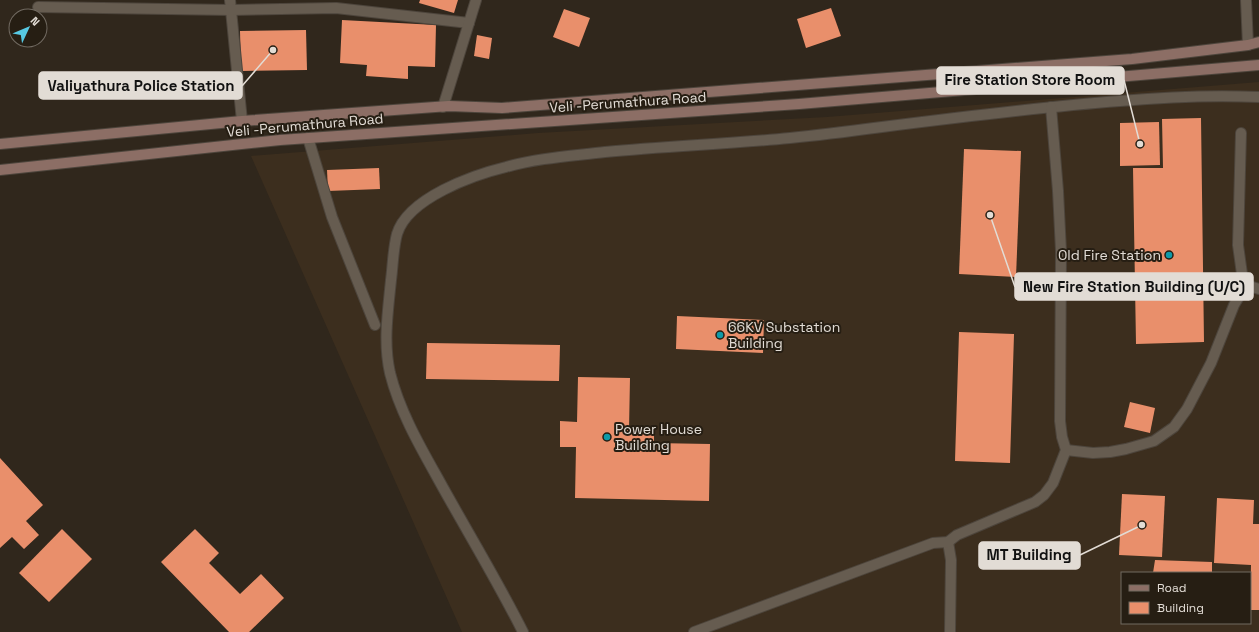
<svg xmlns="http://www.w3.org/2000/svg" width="1259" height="632" font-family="'Space Grotesk',sans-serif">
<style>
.built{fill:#3c2e1e;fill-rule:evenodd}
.building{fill:#e98f6b}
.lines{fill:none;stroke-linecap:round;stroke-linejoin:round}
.service-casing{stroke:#4d453c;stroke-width:12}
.minor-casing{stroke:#4d453c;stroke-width:12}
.secondary-casing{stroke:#4d453c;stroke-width:12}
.service{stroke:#665c50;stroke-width:10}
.minor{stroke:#665c50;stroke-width:10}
.secondary{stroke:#8c6e65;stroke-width:10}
.culture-dot{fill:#0f9aa8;stroke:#261e13;stroke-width:1.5}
.labels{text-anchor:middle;stroke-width:4;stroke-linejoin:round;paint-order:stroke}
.street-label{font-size:14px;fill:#e2dcd5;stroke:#261e13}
.poi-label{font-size:14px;fill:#e2dcd5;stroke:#261e13;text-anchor:start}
.leader{fill:none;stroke:#e2dcd5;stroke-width:1.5}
.callout-dot{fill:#e2dcd5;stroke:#261e13;stroke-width:1.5}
.callout{fill:#e2dcd5;stroke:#e2dcd5;stroke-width:1.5}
.callout-label{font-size:15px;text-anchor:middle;font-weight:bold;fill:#111}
</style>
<rect width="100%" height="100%" fill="#30271c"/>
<path class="built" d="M1259 82V632H462L251 156 538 133 827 117ZM1122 573H1250V623H1122Z"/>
<g class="building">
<polygon points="420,0 458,0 454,13 419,3"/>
<polygon points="831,8 841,36 806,48 797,19"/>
<polygon points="564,9 590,18 579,47 553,37"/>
<polygon points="342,20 436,25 435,67 408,66 408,79 366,76 367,65 340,63"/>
<polygon points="306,30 307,70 241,71 240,31"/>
<polygon points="477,35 492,38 489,59 474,56"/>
<polygon points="1201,118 1204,342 1136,344 1133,168 1163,168 1162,119"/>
<polygon points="1159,122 1160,165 1120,166 1120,123"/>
<polygon points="964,149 1021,151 1016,277 959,274"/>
<polygon points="379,168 380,189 328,191 327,170"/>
<polygon points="677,316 764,320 763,353 676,349"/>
<polygon points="959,332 1014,334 1010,463 955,461"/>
<polygon points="427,343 560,345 559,381 426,379"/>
<polygon points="578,377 630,378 629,430 654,431 654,443 710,444 709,501 575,498 576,447 560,447 560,421 577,422"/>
<polygon points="1130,402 1155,408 1150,433 1124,427"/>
<polygon points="0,458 43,505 26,521 39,535 24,549 12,537 0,548"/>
<polygon points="1122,494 1165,496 1162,557 1119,555"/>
<polygon points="1217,498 1254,500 1253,524 1259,524 1259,610 1250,610 1251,565 1214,563"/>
<polygon points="62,529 92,559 49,602 19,573"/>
<polygon points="195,529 219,553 209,563 240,594 261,574 284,598 249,632 229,632 161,562"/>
<polygon points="1155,560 1212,562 1212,573 1153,573"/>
</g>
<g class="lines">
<defs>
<g id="service">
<polyline points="230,0 242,121"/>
<polyline points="38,7 231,10 336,8 469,23"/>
<polyline points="443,107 476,0"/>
<polyline points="308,138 332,217 375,325"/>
<polyline points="1246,285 1259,289"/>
<polyline points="1066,450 1093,453 1110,452 1126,449 1154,441 1174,427 1187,409 1211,363 1234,305 1246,285 1242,274 1238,245 1241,133"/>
<polyline points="948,542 951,560 950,632"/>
<path d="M523 632C496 578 465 528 436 475 418 443 399 409 390 373 383 342 388 311 391 280 393 265 393 249 397 234 408 198 473 175 506 167 538 158 572 156 605 152 666 146 728 144 790 138 821 135 852 131 882 127 961 117 1040 107 1120 101 1166 97 1212 95 1259 97"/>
<polyline points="694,632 933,543 948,542 957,535 1035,502 1044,495 1053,483 1066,450 1062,437 1060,421 1061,251 1058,191 1051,107"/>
</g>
<polyline id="minor" points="1246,0 1248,45"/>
<g id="secondary">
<polyline points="0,144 242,121 449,106 502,108 1132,59 1248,45 1259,42"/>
<polyline points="0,170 280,140 799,104 1259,65"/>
</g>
</defs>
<use href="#service" class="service-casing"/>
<use href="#minor" class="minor-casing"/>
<use href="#secondary" class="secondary-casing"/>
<use href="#service" class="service"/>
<use href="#minor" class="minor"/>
<use href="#secondary" class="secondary"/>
</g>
<g class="culture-dot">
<circle cx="1169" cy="255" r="4"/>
<circle cx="720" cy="335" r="4"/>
<circle cx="607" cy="437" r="4"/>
</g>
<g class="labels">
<g class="street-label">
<text transform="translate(628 102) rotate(-4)" y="5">Veli -Perumathura Road</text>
<text transform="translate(305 125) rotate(-5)" y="5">Veli -Perumathura Road</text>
</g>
<g class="poi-label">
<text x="1161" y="260" text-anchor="end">Old Fire Station</text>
<text x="728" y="332">66KV Substation<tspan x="728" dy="16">Building</tspan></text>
<text x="615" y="434">Power House<tspan x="615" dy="16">Building</tspan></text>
</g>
</g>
<path class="leader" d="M1140 144L1124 80M273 50L242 86M990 215L1015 287M1142 525L1080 555"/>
<g class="callout-dot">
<circle cx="1140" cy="144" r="4"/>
<circle cx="273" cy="50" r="4"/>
<circle cx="990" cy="215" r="4"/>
<circle cx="1142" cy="525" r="4"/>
</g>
<g class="callout">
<rect x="937" y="67" width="187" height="27" rx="4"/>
<rect x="39" y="72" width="203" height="27" rx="4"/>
<rect x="1015" y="273" width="238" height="27" rx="4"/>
<rect x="979" y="542" width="101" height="27" rx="4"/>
</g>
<g class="callout-label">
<text x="1030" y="85">Fire Station Store Room</text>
<text x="141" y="91">Valiyathura Police Station</text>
<text x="1134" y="292">New Fire Station Building (U/C)</text>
<text x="1029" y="560">MT Building</text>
</g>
<rect x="1121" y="572" width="130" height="52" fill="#261e13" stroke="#716a61"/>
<rect x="1129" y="585" width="20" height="6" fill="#8c6e65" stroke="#716a61"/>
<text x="1157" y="592" font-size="12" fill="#e2dcd5">Road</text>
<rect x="1129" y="602" width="20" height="12" fill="#e98f6b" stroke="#716a61"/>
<text x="1157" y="612" font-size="12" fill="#e2dcd5">Building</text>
<g transform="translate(28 28) rotate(46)"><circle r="19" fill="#261e13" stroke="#716a61"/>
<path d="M0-3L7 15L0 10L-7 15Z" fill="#57c9e3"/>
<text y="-6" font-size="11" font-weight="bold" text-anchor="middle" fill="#e2dcd5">N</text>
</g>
</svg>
